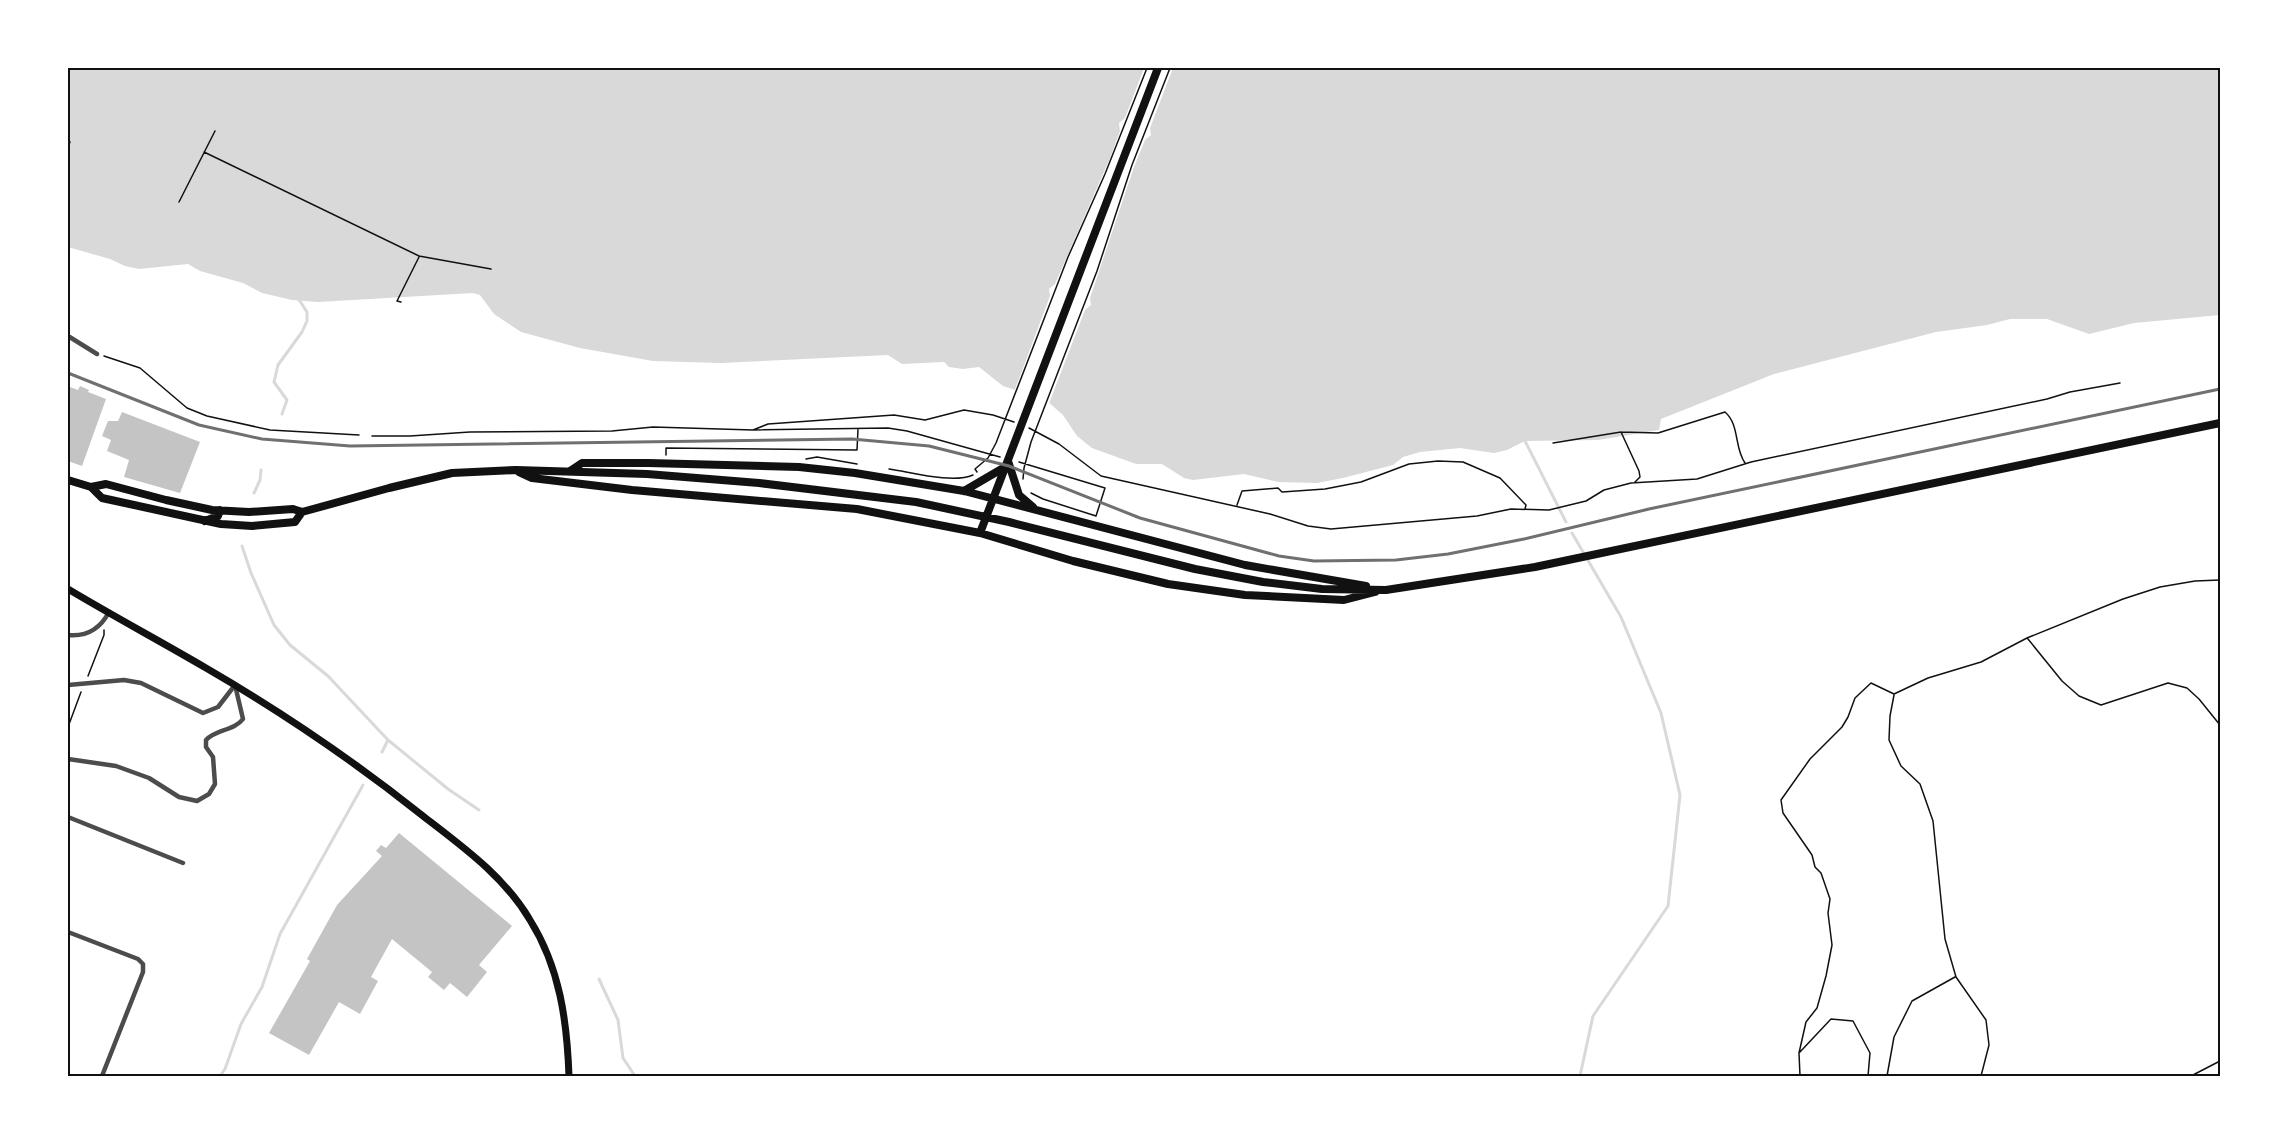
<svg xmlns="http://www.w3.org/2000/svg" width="2288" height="1144" font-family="Inter,sans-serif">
	<rect width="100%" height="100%" fill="#fff"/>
	<path fill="#d9d9d9" d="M68 68H2220V315L2134 323 2089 334 2047 319H2010L1987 325 1936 332 1774 374 1661 419 1659 430 1598 440 1525 441 1507 450 1494 453 1460 448 1420 452 1403 457 1393 465 1343 478 1317 483 1278 482 1244 474 1193 480 1184 478 1162 464H1136L1092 448 1077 436 1063 415 1047 401 1003 386 979 367 963 369 949 367 944 362 902 364 888 355 721 363 653 361 580 348 521 332 494 314 480 295 473 293 318 302 292 300 262 293 243 283 200 271 188 264 139 269 125 266 110 259 68 247Z"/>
	<path fill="#fff" d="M1144 68H1173L1150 128 1151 135 1145 140 1134 167 1090 298 1091 305 1085 310 1048 406 1014 392 1050 296 1049 289 1055 284 1110 158 1120 131 1119 123 1125 118Z"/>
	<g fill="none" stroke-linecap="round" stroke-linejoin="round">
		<path stroke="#d9d9d9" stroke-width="3" d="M282 414 287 400 274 382 278 365 302 332 307 321V312L298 298
			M1525 441 1566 522
			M254 493 260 480 261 470
			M1572 533 1621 617 1661 713 1680 795 1668 906 1593 1016 1580 1076
			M242 546 251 573 274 625 290 645 328 676 388 740 382 752
			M388 740 448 789 479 810
			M599 979 618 1020 623 1058 635 1076
			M220 1076 225 1069 241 1024 262 987 280 934 363 785"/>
	</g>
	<path fill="#c4c4c4" d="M80 386 89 390 88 392 106 399 82 466 68 461V393L70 387 78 390Z
		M122 412 200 442 180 493 124 477 129 460 107 451 111 440 102 436 108 421H118Z
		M399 833 512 926 479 965 487 972 467 997 450 983 444 990 428 977 432 972 392 939 371 977 378 981 360 1014 339 1002 309 1055 269 1033 310 961 307 959 337 905 382 856 376 851 381 845 386 848Z"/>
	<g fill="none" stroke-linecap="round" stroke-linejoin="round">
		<path stroke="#111" stroke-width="1.5" d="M68 147 70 142
			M204 152 419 256 491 269
			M179 202 215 131
			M401 302 397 301 419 257
			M104 356 140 368 187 408 207 416 270 430 359 435
			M1029 428 1059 444 1101 476 1270 514 1308 526 1331 529 1477 516 1511 509 1549 510 1586 501 1604 490 1631 483 1697 479 1751 462 2047 399 2070 392 2120 383
			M753 430 768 424 894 415 925 420 964 410 993 415 1014 422
			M1621 432 1658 433 1725 412C1740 425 1734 448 1745 463
			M372 436H410L470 432 612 431 653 427 753 430 888 428 907 431 1000 457
			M1553 443 1621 432 1639 471 1640 477 1635 482
			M666 455V448L857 450 858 429
			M806 459 817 457 857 464
			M1019 462 1105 488 1096 516 1043 499 1031 493
			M889 469C911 472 952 484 973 475
			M977 472 975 469 988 458 996 443 1068 257 1105 174 1147 68
			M1023 479 1024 468 1031 442 1097 271 1132 165 1170 68
			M1237 505 1242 491 1278 488 1282 492 1325 489 1361 482 1409 464 1438 461 1463 462 1500 478 1526 505 1525 509
			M2028 639 2062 681 2079 696 2101 705 2168 683 2187 688 2199 699 2220 725
			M88 676 104 635V630
			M1894 695 1890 716 1889 740 1901 766 1920 784 1933 821 1945 939 1956 977 1986 1020 1989 1045 1981 1076
			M68 727 81 692
			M1799 1053 1806 1022 1817 1008 1826 976 1832 945 1828 913 1830 899 1821 873 1815 867 1812 855 1783 813 1781 800 1810 759 1842 727 1848 717 1855 698 1871 683 1894 694 1928 678 1981 662 2027 638 2123 599 2160 587 2195 581 2220 580
			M1800 1076 1799 1053 1831 1019 1853 1021 1870 1053 1868 1076
			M1887 1076 1894 1037 1912 1001 1955 977
			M2191 1076 2220 1061"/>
		<path stroke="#4c4c4c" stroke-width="4.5" d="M68 336 97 354
			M68 635C87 637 100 629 109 612
			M68 685 124 680 141 683 203 713 218 707 235 685
			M68 759 116 766 149 778 179 797 197 801 209 794 215 784 213 757 206 747V740C216 729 234 731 243 719L235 685
			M68 817 183 863
			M68 932 138 959 143 964V972L102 1076"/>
		<path stroke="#111" stroke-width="7" d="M68 589C113 616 160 641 206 668 282 712 354 761 423 816 463 847 504 876 530 920 560 968 567 1021 569 1076"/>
		<path stroke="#111" stroke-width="8" d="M1008 461 1019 495 1033 507
			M570 471 582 463H648L799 467 855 473 964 491 1245 565 1366 586
			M519 472 532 478 632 490 857 509 980 533 1073 561 1168 584 1245 595 1344 600 1375 592
			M68 480 91 487 102 498 221 524 252 526 295 522 302 512
			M91 487 106 484 166 500 212 510 249 512 293 509 302 512 389 488 452 473 516 470 647 474 759 483 916 502 1009 522 1195 569 1263 582 1322 589 1386 590 1535 567 2220 423
			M964 491 1005 467
			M205 521 218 516 220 510
			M980 533 1158 68"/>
		<path stroke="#707070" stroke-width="3" d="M68 373 199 425 262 439 350 446 852 439 929 446 1009 466 1140 518 1279 556 1314 561 1396 560 1448 554 1524 539 1649 509 2220 389"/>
	</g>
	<rect width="2288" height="1144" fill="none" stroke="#ffffff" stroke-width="138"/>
	<rect x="69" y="69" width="2150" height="1006" fill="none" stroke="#111" stroke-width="2"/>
</svg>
